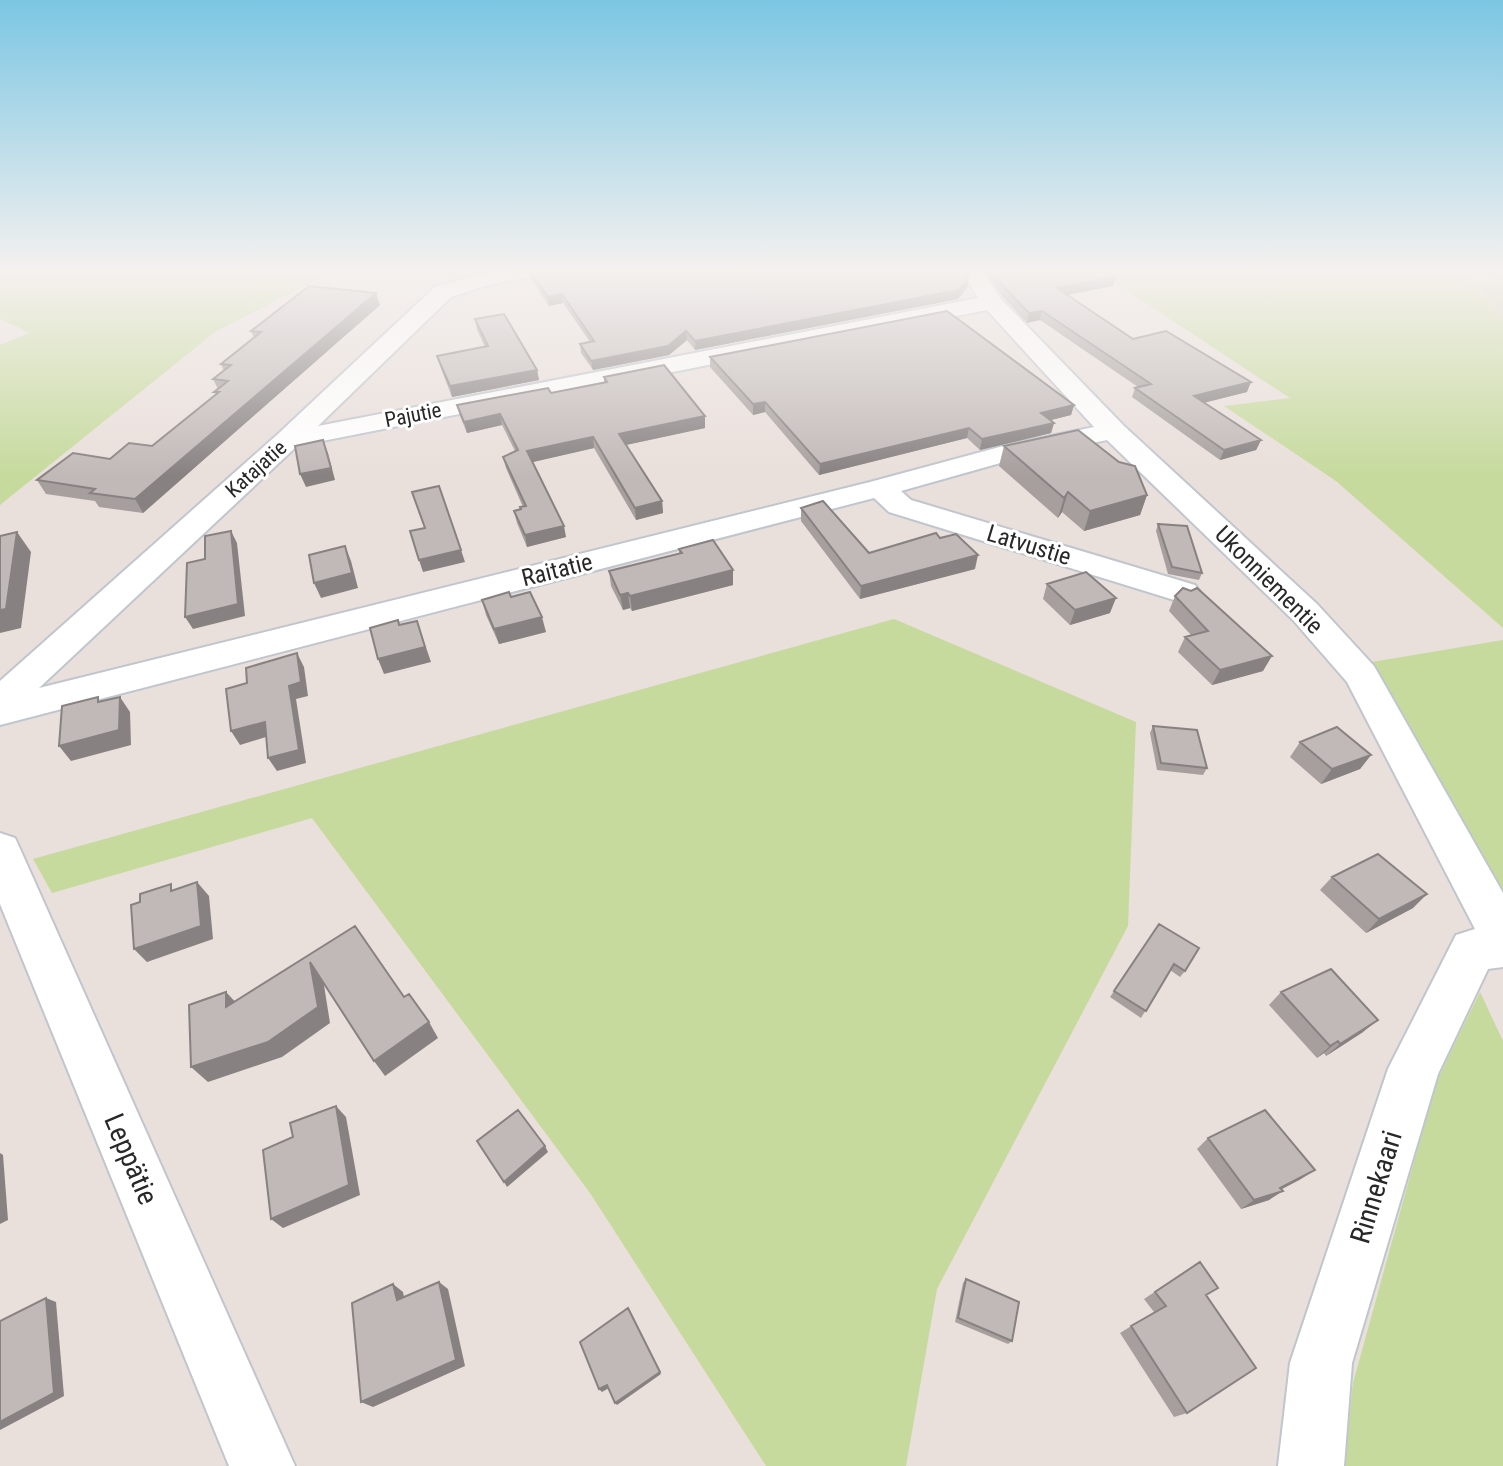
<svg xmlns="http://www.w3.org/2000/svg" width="1503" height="1466" font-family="'Roboto Condensed',sans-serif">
	<rect width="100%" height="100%" fill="#e9dfdb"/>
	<path fill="#c6da9d" d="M0 271H321L311 283 215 332 0 505V345L30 333 0 319Z
		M1097 271H1467L1465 274 1503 321V628L1336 481 1224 406 1290 398Z
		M894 619 1136 722 1128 926 937 1289 906 1466H766L590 1193 312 818 52 893 33 859Z
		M1503 640V896L1372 662Z
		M1480 992 1503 1041V1466H1344L1353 1383 1436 1082Z"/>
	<path fill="#ccd1b4" d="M1503 277V321L1473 282Z"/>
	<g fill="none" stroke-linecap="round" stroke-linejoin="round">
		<defs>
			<path id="street" d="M493 271H539L536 275 484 286 451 297 318 426 978 298 962 271H983L1000 298 1123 425 1317 604 1374 666 1503 893V967L1488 969 1438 1074 1352 1363 1344 1466H1278L1290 1363 1388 1069 1456 935 1475 929 1347 682 1293 620 1107 440 1011 460 901 491 911 500 1195 585 1200 592 1195 599 1183 603 1171 599 889 512 874 498 0 725V681L278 434 435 287ZM987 310 1094 427 1007 445 870 482 39 688 297 446Z
				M0 833 15 838 21 851 295 1466H229L0 904Z"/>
		</defs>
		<use href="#street" stroke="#c0c6ce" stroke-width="4"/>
		<use href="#street" fill="#fff" fill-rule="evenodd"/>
	</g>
	<path fill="#a69f9e" d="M530 271 968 286 958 299 695 350 687 340 669 355 593 370 581 353 580 344 590 342 563 303 549 306 531 279Z
		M985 271H1106L1113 286 1067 295 1133 339 1247 392 1204 403 1261 440 1256 450 1220 460 1132 397 1135 388 1138 387 1040 320 1027 323 1002 296Z
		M380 305 143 513 99 507 95 501 46 494 37 480 152 446 216 395 214 392 218 389 213 379 224 371 221 364 254 338 251 331Z
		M475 319 537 370 539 380 452 397 440 366 437 356 485 347 477 330Z
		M710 357 1074 405 1071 415 1051 420 1054 423 1051 433 980 450 967 438 819 475 765 412 753 415 710 367Z
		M604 377 705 428 626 445 662 501 663 513 636 520 594 448 532 462 566 537 527 547 517 523 514 511 521 510 523 507 506 468 503 457 515 451 502 425 467 433 460 416 457 405 551 393 604 382Z
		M1004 446 1147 495 1140 515 1084 531 1062 512 1058 518 999 466Z
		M801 508 869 553 975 569 860 599 801 521Z
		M1158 524 1202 573 1199 580 1168 574 1156 531Z
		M679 549 733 585 632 611 630 608 623 610 611 586 609 571 679 554Z
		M1047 584 1110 613 1070 625 1043 599Z
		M1175 596 1263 671 1212 685 1178 652 1185 637 1191 635 1169 611Z
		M511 597 546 632 499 644 486 615 482 600Z
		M1153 726 1207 768 1203 775 1157 770 1150 733Z
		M1300 742 1371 755 1360 769 1321 784 1290 757Z
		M1332 877 1413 908 1366 933 1320 890Z
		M1159 924 1185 971 1180 977 1170 970 1141 1018 1110 997Z
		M1281 992 1363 1032 1326 1056 1324 1053 1317 1058 1269 1005Z
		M1208 1138 1301 1179 1282 1189 1269 1200 1241 1209 1197 1149Z
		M1200 1262 1206 1295 1187 1413 1174 1417 1120 1333 1154 1312 1144 1299Z
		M966 1279 1012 1341 1008 1344 955 1322 963 1283Z"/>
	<path fill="#878281" d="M969 277 968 286 958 299 695 350V341Z
		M1116 277 1113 286 1055 297 1057 288Z
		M376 293 380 305 143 513 135 499Z
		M562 294 563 303 549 306 548 297Z
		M1042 311 1040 320 1027 323 1029 313Z
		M686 331 687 340 669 355 593 370 591 361Z
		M537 370 539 380 452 397 450 386Z
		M1251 382 1247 392 1190 406 1194 396Z
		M765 402V412L753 415V404Z
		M1074 405 1071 415 1039 423 1041 413Z
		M500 414 502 425 467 433 464 422Z
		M705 416V428L621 446 619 434Z
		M1054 423 1051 433 980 450 982 439Z
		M969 428 967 438 819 475 820 464Z
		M593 437 594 448 529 463 527 451Z
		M323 440 328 453 335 480 306 487 300 474Z
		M1261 440 1256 450 1220 460 1224 450Z
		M1068 492 1062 512 1058 518 1064 498Z
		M1147 495 1140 515 1084 531 1090 511Z
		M662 501 663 513 636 520 635 508Z
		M564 526 566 537 527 547 525 535Z
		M231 531 237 543 245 616 193 629 185 617Z
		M17 532 31 552 21 628 0 633V610Z
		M345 546 351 561 358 588 321 598 314 583Z
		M461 550 465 562 423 572 419 560Z
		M978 555 975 569 860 599 861 586Z
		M733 570V585L632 611 630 596Z
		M628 593 630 608 623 610 620 595Z
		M1116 598 1110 613 1070 625 1075 610Z
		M542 617 546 632 499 644 494 629Z
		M417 621 431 662 384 674 378 659Z
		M297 653 304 667 308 696 296 699 306 763 277 771 268 758Z
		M1272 656 1263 671 1212 685 1220 670Z
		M120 697 130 712 131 745 71 761 59 746Z
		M265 722 272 735 240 745 231 731Z
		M1371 755 1360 769 1321 784 1332 769Z
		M197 882 209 896 213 939 147 962 134 949Z
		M1427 894 1413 908 1366 933 1379 919Z
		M310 962 323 979 330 1023 282 1057 208 1082 191 1067Z
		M226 992 241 1008 226 1007Z
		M1378 1020 1363 1032 1326 1056 1340 1044Z
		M429 1022 438 1038 385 1076 374 1061Z
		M1338 1041 1324 1053 1317 1058 1330 1046Z
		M336 1106 346 1117 360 1195 283 1228 271 1219Z
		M545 1146 548 1152 507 1187 504 1182Z
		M0 1153 3 1155 8 1220 0 1224Z
		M1315 1170 1301 1179 1274 1193 1283 1191 1269 1200 1241 1209 1254 1200Z
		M439 1282 448 1289 465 1366 373 1407 361 1402Z
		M393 1284 403 1292 406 1307 397 1300Z
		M46 1298 56 1302 64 1396 0 1430V1422Z
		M660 1372 661 1374 617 1405 615 1403Z
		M607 1385 609 1388 602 1392 599 1389Z"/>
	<path fill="#c1b9b8" stroke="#878281" stroke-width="2" d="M530 271H967L969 277 959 290 695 341 686 331 668 346 591 361 580 344 594 341 562 294 548 297Z
		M993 271H1106L1116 277 1057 288 1133 339 1166 331 1251 382 1194 396 1261 440 1224 450 1135 388 1151 384 1042 311 1029 313 1004 287Z
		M309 286 376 293 135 499 90 493 95 489 37 480 73 453 110 459 129 443 152 446 219 392H214L228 381 213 379 231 365 221 364 261 332 251 331Z
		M947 311 1074 405 1041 413 1054 423 982 439 969 428 820 464 765 402 753 404 710 357Z
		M504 314 537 370 450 386 437 356 488 346 475 319Z
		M664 365 705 416 619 434 662 501 635 508 593 437 527 451 564 526 525 535 514 511 521 509 520 507 526 506 503 457 518 450 500 414 464 422 457 405 548 388 551 393 607 382 604 377Z
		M1078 430 1119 462 1135 466 1147 495 1090 511 1068 492 1064 498 1004 446Z
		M323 440 331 468 300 474 295 446Z
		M439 486 461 550 419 560 410 531 425 528 412 492Z
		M823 501 869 553 936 533 940 538 956 534 978 555 861 586 801 508Z
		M1158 524 1187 526 1202 573 1172 567Z
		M231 531 238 604 185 617 187 563 205 559V536Z
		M17 532 6 609 0 610V536Z
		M713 540 733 570 630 596 628 593 620 595 609 571 682 553 679 549Z
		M345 546 352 573 314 583 309 555Z
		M1086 572 1116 598 1075 610 1047 584Z
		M1183 588 1191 591 1197 588 1272 656 1220 670 1185 637 1208 631 1175 596Z
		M509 592 511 597 530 592 542 617 494 629 482 600Z
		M398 620 399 625 417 621 425 647 378 659 370 628Z
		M297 653 301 682 289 686 299 750 268 758 265 722 231 731 226 689 247 683 246 668Z
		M98 697V702L120 697 119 730 59 746 62 706Z
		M1153 726 1197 730 1207 768 1161 763Z
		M1337 727 1371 755 1332 769 1300 742Z
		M1378 854 1427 894 1379 919 1332 877Z
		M197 882 201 926 134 949 131 905 140 902V894L171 884V891Z
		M1159 924 1199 948 1185 971 1174 964 1146 1011 1114 991Z
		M355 926 404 997 409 994 429 1022 374 1061 310 962 318 1007 268 1042 191 1067 189 1005 226 992V1007Z
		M1331 969 1378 1020 1340 1044 1338 1041 1330 1046 1281 992Z
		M336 1106 349 1185 271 1219 263 1150 293 1137 290 1123Z
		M518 1110 545 1146 504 1182 477 1141Z
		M1265 1110 1315 1170 1280 1188 1283 1191 1254 1200 1208 1138Z
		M1200 1262 1218 1288 1206 1295 1256 1368 1187 1413 1131 1326 1166 1306 1155 1292Z
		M966 1279 1019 1302 1012 1341 958 1318Z
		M439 1282 456 1360 361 1402 352 1303 393 1284 397 1300Z
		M46 1298 54 1393 0 1422V1321Z
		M628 1308 660 1372 615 1403 607 1385 599 1389 580 1342Z"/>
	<linearGradient id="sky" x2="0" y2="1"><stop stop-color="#7bc6e3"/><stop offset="0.57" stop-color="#f5f1ef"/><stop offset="1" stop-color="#f5f1ef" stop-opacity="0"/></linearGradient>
	<rect width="1503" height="476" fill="url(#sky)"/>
	<g text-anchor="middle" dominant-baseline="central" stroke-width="6" stroke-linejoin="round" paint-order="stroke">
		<g font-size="21" fill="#282828" stroke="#fff">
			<text transform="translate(413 415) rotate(-11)">Pajutie</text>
			<text transform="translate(256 469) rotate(-42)">Katajatie</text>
		</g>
		<g font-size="24" fill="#282828" stroke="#fff">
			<text transform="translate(1029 545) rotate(17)">Latvustie</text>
			<text transform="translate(557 570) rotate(-14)">Raitatie</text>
			<text transform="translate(1269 580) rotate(45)">Ukonniementie</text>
		</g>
		<g font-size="28" fill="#282828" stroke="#fff">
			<text transform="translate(131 1159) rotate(67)">Leppätie</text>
			<text transform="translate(1376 1187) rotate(-73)">Rinnekaari</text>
		</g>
	</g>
</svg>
